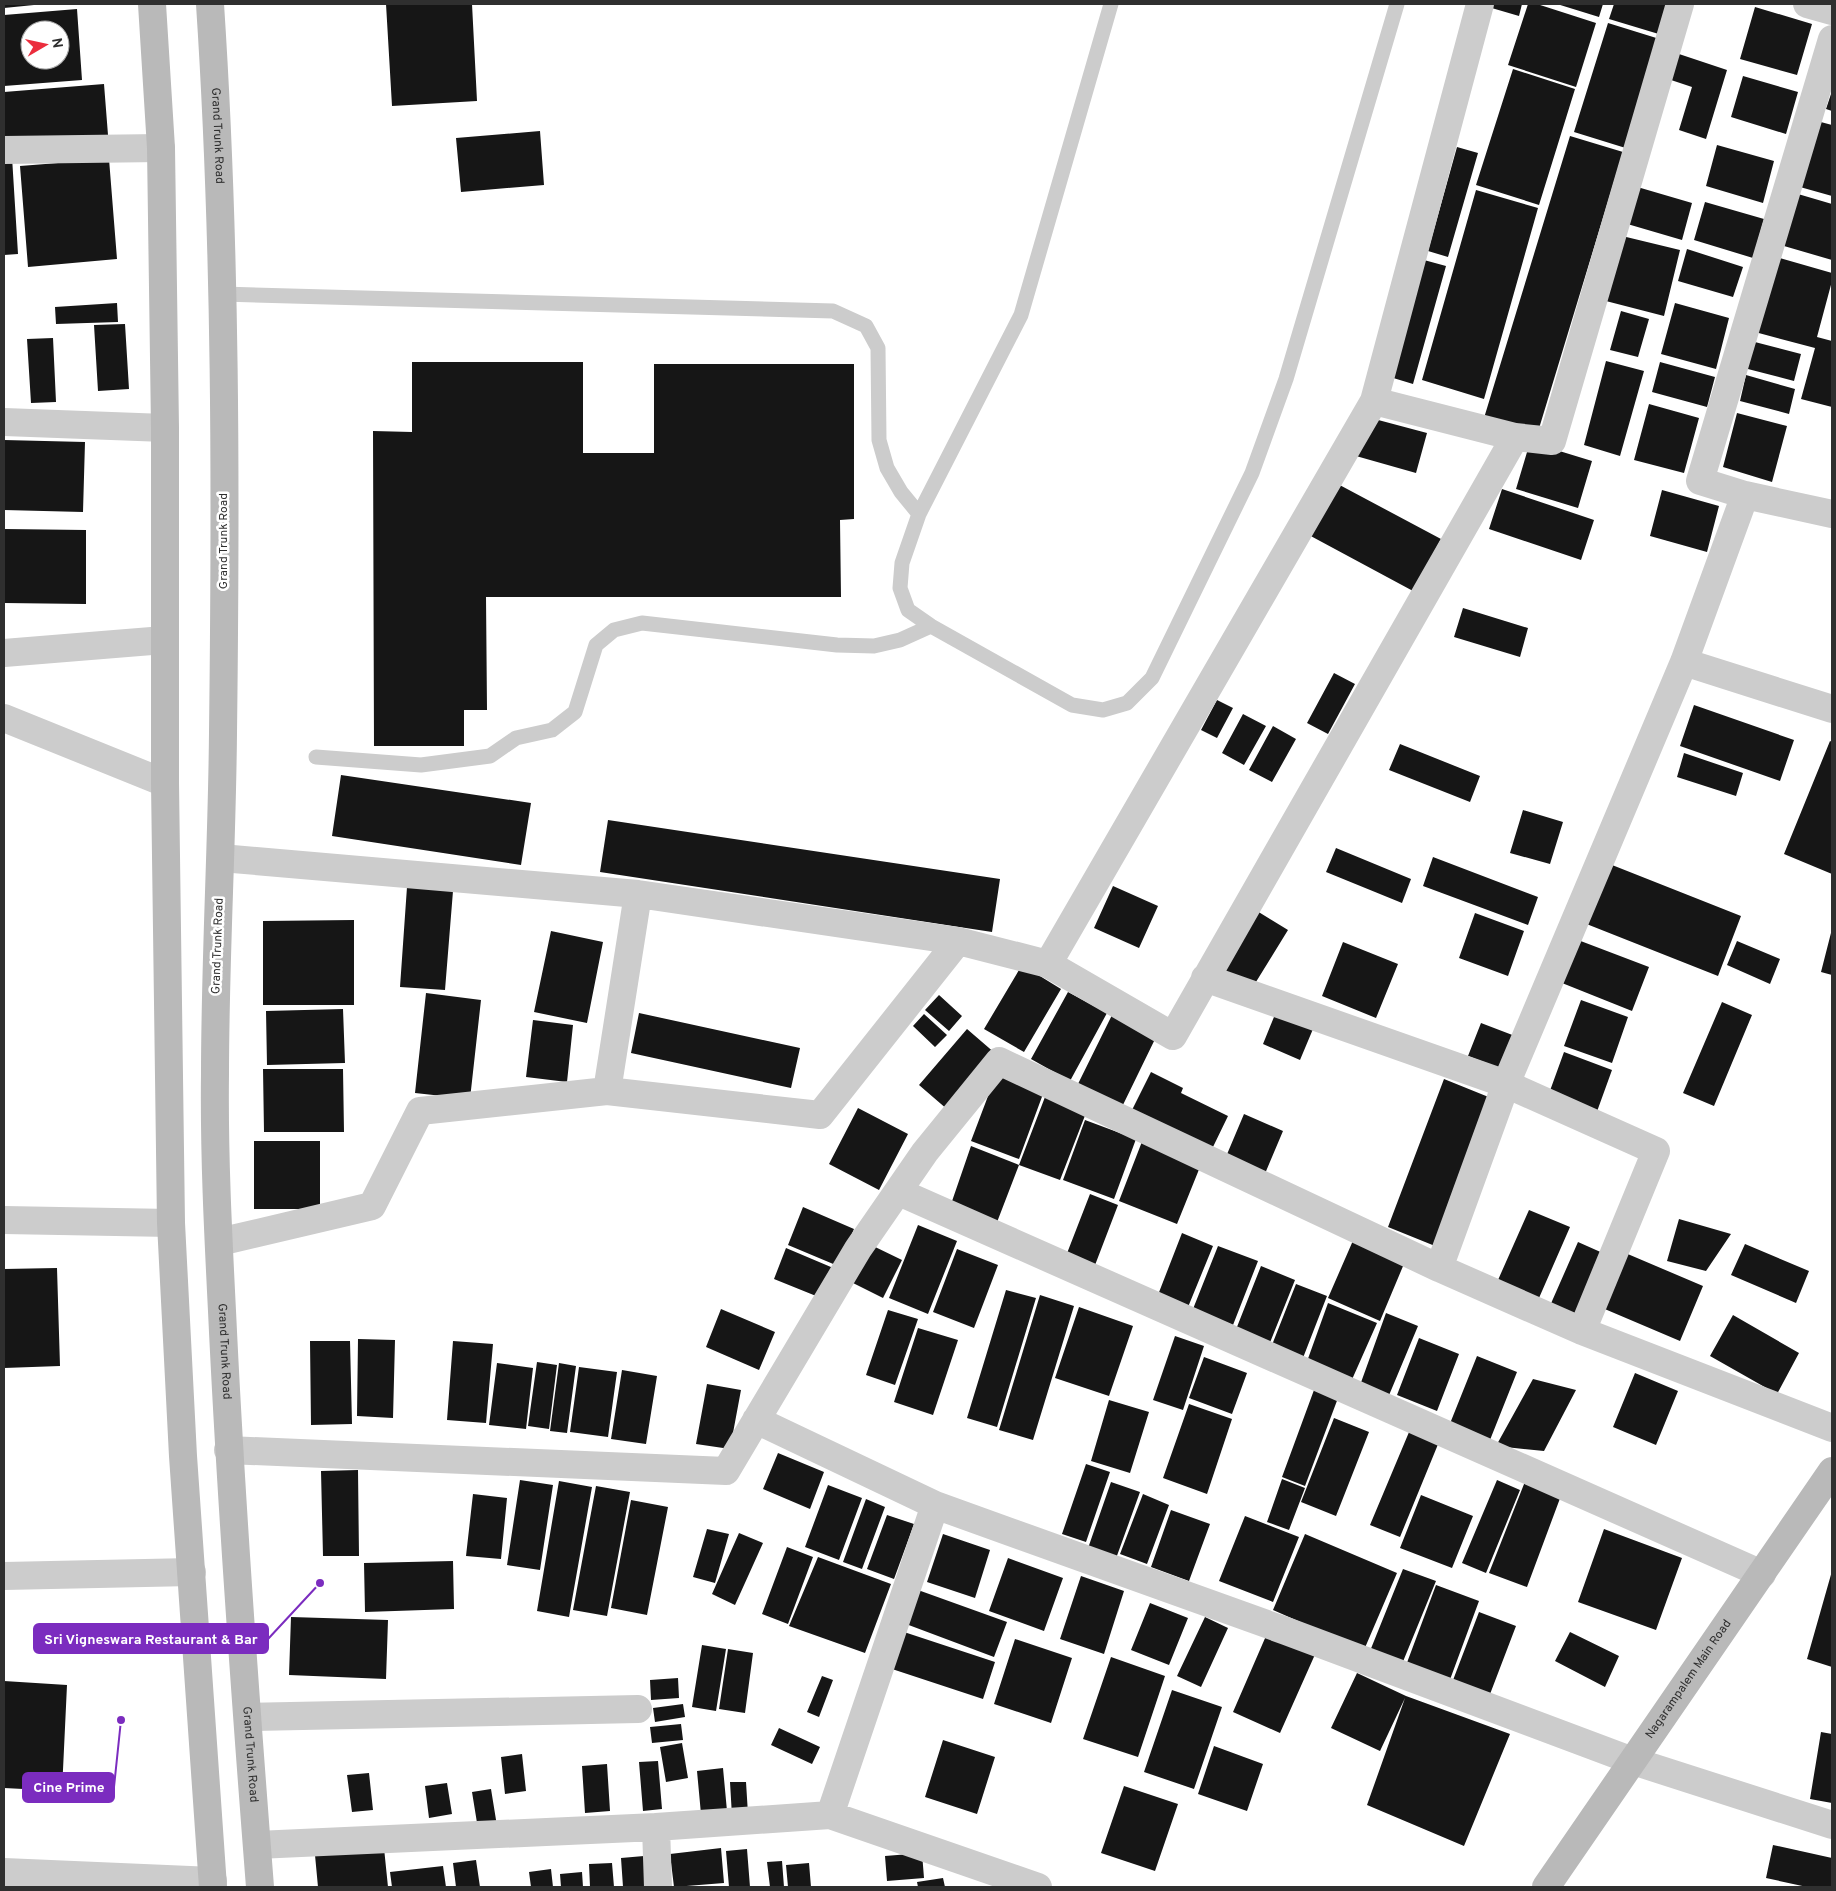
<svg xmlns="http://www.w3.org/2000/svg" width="1836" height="1891" font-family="Overpass,sans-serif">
	<rect width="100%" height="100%" fill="#fff"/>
	<path fill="#161616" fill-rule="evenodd" d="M4 4H34V5L4 8Z
		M386 4H472L477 101 392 106Z
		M1478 4H1522L1519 16Z
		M1528 4H1537L1596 23 1576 87 1508 65Z
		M1557 4H1603L1599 17Z
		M1614 4H1671L1662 35 1609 19Z
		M1755 7 1812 24 1797 75 1740 59Z
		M77 9 82 80 4 86V15ZM30 30H60V60H30Z
		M1608 23 1666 41 1632 150 1574 132Z
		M1670 51 1727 70 1706 139 1679 130 1692 87 1662 77Z
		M1513 69 1575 89 1539 205 1476 185Z
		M1743 76 1798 92 1786 134 1731 117Z
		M104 84 108 135 4 143V92Z
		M1832 91V111L1826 109Z
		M1817 121 1832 125V196L1800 187Z
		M540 131 544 185 461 192 456 138Z
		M1570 136 1623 152 1537 435 1484 418Z
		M1717 145 1774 161 1763 203 1706 186Z
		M1457 147 1478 153 1448 257 1428 251Z
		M12 157 18 254 4 255V158Z
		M109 159 117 259 28 267 20 166Z
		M1634 186 1692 203 1682 240 1624 223Z
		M1476 190 1538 208 1484 399 1422 380Z
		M1798 194 1832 204V260L1784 246Z
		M1705 202 1764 219 1753 258 1694 240Z
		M1618 235 1680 250 1664 316 1602 300Z
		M1687 249 1743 267 1733 297 1678 281Z
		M1776 257 1832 273V281L1817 337 1832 341V407L1801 399 1815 348 1755 332Z
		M1424 260 1446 266 1413 384 1390 377Z
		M117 303 118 322 56 324 55 307Z
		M1675 303 1729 318 1716 369 1661 354Z
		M1621 311 1649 319 1638 357 1610 350Z
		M125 324 129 389 98 391 94 325Z
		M53 338 56 402 31 403 27 339Z
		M1751 341 1801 354 1794 381 1744 368Z
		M1606 361 1644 371 1620 456 1584 445Z
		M412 362H583V453H654V364H854V519L840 520 841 597H486L487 710H464V746H374L373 431 412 432Z
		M1660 362 1715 377 1707 407 1652 392Z
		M1746 375 1795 389 1789 414 1740 401Z
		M1649 404 1699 418 1684 473 1634 460Z
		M1737 413 1787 426 1772 482 1723 467Z
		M1367 417 1427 433 1416 473 1356 456Z
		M4 440 85 442 83 512 4 510Z
		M1530 442 1592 461 1578 508 1516 489Z
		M1334 482 1441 539 1413 591 1307 534Z
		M1502 489 1594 520 1581 560 1489 529Z
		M1662 490 1719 506 1707 552 1650 536Z
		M4 529 86 530V604L4 603Z
		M1463 608 1528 628 1520 657 1454 637Z
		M1334 673 1355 684 1328 734 1307 723Z
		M1217 700 1233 708 1217 738 1201 730Z
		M1694 705 1794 740 1780 781 1680 746Z
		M1243 714 1266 726 1244 765 1222 753Z
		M1273 726 1296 739 1272 782 1249 770Z
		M1830 741 1832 742V874L1784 854Z
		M1400 744 1480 776 1470 802 1389 770Z
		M1684 753 1743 773 1736 796 1677 777Z
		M341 775 531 803 521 865 332 836Z
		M1523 810 1563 822 1550 864 1510 853Z
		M608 820 1000 879 992 932 600 872Z
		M1336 848 1411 879 1402 903 1326 872Z
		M1433 857 1538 897 1528 925 1423 886Z
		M1607 863 1741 916 1718 976 1584 923Z
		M1113 886 1158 906 1139 948 1094 928Z
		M407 887 453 891 445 990 400 987Z
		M1257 911 1288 930 1251 990 1220 970Z
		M1475 913 1524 931 1508 976 1459 958Z
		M354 920V1005H263V921Z
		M1832 929V975L1821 972Z
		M551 931 603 942 587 1023 534 1012Z
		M1578 940 1649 967 1632 1011 1562 983Z
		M1737 941 1780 959 1770 984 1727 965Z
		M1343 942 1398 964 1376 1018 1322 996Z
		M1022 965 1061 989 1024 1052 984 1029Z
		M1068 992 1107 1013 1070 1081 1031 1059Z
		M426 993 481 1000 470 1099 415 1093Z
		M939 995 962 1016 949 1031 925 1010Z
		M1581 1000 1628 1017 1612 1063 1564 1046Z
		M1722 1002 1752 1015 1714 1106 1683 1093Z
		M343 1009 345 1063 267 1065 266 1011Z
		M1276 1012 1313 1029 1300 1060 1263 1044Z
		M639 1013 800 1048 791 1088 631 1053Z
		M1113 1013 1157 1035 1120 1111 1076 1088Z
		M924 1014 947 1035 935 1047 913 1026Z
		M533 1020 573 1025 567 1082 526 1077Z
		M1481 1023 1515 1036 1502 1069 1468 1056Z
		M967 1029 996 1054 948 1110 919 1085Z
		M1564 1052 1612 1070 1595 1117 1547 1099Z
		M263 1069H343L344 1132H264Z
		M1151 1072 1183 1088 1181 1093 1228 1116 1212 1149 1132 1110Z
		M996 1075 1043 1094 1019 1159 971 1141Z
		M1444 1079 1491 1098 1435 1246 1388 1227Z
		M1045 1097 1086 1113 1060 1180 1019 1165Z
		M858 1108 908 1134 879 1190 829 1164Z
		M1244 1114 1283 1131 1264 1176 1225 1159Z
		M1085 1120 1136 1139 1114 1199 1063 1180Z
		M1143 1139 1202 1162 1177 1224 1119 1201Z
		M254 1141H320V1209H254Z
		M971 1146 1019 1165 994 1230 950 1207Z
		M1090 1194 1118 1205 1092 1273 1064 1261Z
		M803 1207 854 1229 838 1266 788 1245Z
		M1529 1210 1570 1227 1539 1298 1498 1280Z
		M1679 1219 1731 1234 1706 1271 1667 1261Z
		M918 1225 957 1241 928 1314 889 1298Z
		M1182 1233 1213 1246 1186 1312 1156 1300Z
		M1355 1236 1406 1259 1380 1321 1328 1298Z
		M1578 1242 1605 1254 1576 1321 1549 1308Z
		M869 1244 902 1260 883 1298 851 1282Z
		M1745 1244 1809 1271 1796 1303 1731 1275Z
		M1218 1246 1258 1261 1233 1325 1193 1309Z
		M786 1248 838 1270 826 1300 774 1279Z
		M957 1249 998 1265 974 1328 933 1312Z
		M1623 1252 1703 1286 1680 1341 1600 1307Z
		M1261 1266 1295 1280 1269 1345 1235 1332Z
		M57 1268 60 1366 4 1368V1269Z
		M1296 1284 1327 1296 1301 1363 1270 1350Z
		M1006 1290 1036 1298 997 1427 967 1418Z
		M1040 1295 1074 1306 1033 1440 999 1430Z
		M1328 1303 1377 1323 1350 1384 1305 1367Z
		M1079 1307 1133 1326 1109 1396 1055 1378Z
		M721 1309 775 1332 759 1370 706 1347Z
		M888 1310 918 1319 895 1385 866 1375Z
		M1386 1313 1418 1326 1387 1400 1359 1388Z
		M1733 1315 1799 1353 1777 1394 1710 1356Z
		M918 1328 958 1340 933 1415 894 1402Z
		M1175 1336 1204 1346 1183 1410 1153 1400Z
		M1419 1338 1459 1354 1437 1411 1397 1395Z
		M358 1339 395 1340 393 1418 357 1416Z
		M310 1341H350L352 1424 311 1425Z
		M453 1341 493 1344 486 1423 447 1420Z
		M1477 1356 1517 1372 1488 1445 1447 1431Z
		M1204 1357 1247 1373 1232 1414 1189 1398Z
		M537 1362 557 1365 549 1429 528 1426Z
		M497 1363 533 1368 526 1429 489 1425Z
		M559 1363 576 1366 567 1433 550 1431Z
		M579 1367 617 1372 608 1437 570 1432Z
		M622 1370 657 1376 646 1444 611 1439Z
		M1635 1373 1678 1391 1656 1445 1613 1427Z
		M1533 1379 1576 1390 1544 1451 1496 1446Z
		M707 1384 741 1390 730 1449 696 1444Z
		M1314 1390 1338 1398 1305 1486 1282 1477Z
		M1109 1400 1149 1412 1130 1473 1091 1461Z
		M1189 1404 1232 1419 1207 1494 1163 1478Z
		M1334 1418 1369 1432 1336 1516 1301 1502Z
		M1412 1425 1441 1437 1400 1537 1370 1525Z
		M778 1453 824 1472 810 1509 763 1489Z
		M1086 1464 1110 1472 1086 1542 1062 1534Z
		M358 1470 359 1556H323L321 1471Z
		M1282 1479 1305 1488 1289 1530 1267 1522Z
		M1526 1479 1562 1493 1527 1587 1489 1573Z
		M520 1480 553 1485 540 1570 507 1565Z
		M1497 1480 1520 1490 1486 1573 1462 1563Z
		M559 1481 592 1487 569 1617 537 1611Z
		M1111 1482 1140 1492 1114 1564 1086 1554Z
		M828 1485 862 1498 839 1560 805 1547Z
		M596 1486 630 1492 607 1616 573 1610Z
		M473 1494 507 1498 501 1559 466 1556Z
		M1143 1494 1169 1505 1147 1564 1120 1554Z
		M1421 1495 1473 1516 1452 1568 1400 1548Z
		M866 1499 885 1507 862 1569 843 1562Z
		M631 1500 668 1507 647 1615 611 1608Z
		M1171 1510 1210 1524 1189 1581 1151 1567Z
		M887 1515 914 1524 894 1579 867 1569Z
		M1245 1516 1299 1537 1273 1602 1219 1581Z
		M707 1529 729 1534 715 1583 693 1577Z
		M1604 1529 1682 1558 1656 1630 1578 1602Z
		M739 1533 763 1543 735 1605 712 1594Z
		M943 1534 990 1550 975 1598 927 1582Z
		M1305 1534 1397 1573 1364 1650 1273 1610Z
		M787 1547 813 1557 788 1624 762 1614Z
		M818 1557 891 1584 865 1653 789 1626Z
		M1008 1558 1063 1578 1044 1631 989 1611Z
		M453 1561 454 1609 365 1612 364 1563Z
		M1403 1569 1436 1581 1402 1664 1370 1651Z
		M1832 1571V1667L1807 1659Z
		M1081 1576 1124 1591 1104 1654 1060 1639Z
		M1436 1585 1479 1601 1448 1685 1405 1668Z
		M918 1590 1007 1622 994 1657 906 1624Z
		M1150 1603 1188 1618 1169 1665 1131 1650Z
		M1479 1612 1516 1626 1487 1702 1450 1688Z
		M291 1617 388 1620 386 1679 289 1675Z
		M1205 1617 1228 1628 1201 1687 1177 1676Z
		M1269 1629 1317 1650 1280 1733 1233 1712Z
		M904 1632 995 1662 983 1699 892 1669Z
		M1570 1632 1619 1656 1605 1687 1555 1661Z
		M1015 1639 1072 1658 1051 1723 994 1704Z
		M702 1645 726 1649 716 1711 692 1707Z
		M728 1649 753 1653 745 1713 719 1709Z
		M1111 1657 1165 1676 1138 1757 1083 1739Z
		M1357 1673 1406 1696 1510 1734 1464 1846 1367 1805 1405 1698 1380 1751 1331 1728Z
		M822 1676 833 1680 819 1717 807 1712Z
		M678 1678 679 1698 651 1700 650 1680Z
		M4 1681 67 1685 62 1791 4 1788Z
		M1172 1690 1222 1707 1194 1789 1144 1772Z
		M683 1704 685 1717 655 1722 653 1708Z
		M681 1724 683 1740 652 1743 650 1727Z
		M779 1728 820 1747 812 1764 771 1745Z
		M1821 1732 1832 1734V1803L1810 1799Z
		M943 1740 995 1757 977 1814 925 1797Z
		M682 1743 688 1778 666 1782 660 1747Z
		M1214 1746 1263 1764 1247 1811 1198 1794Z
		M522 1754 526 1791 505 1794 501 1757Z
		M658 1761 662 1809 643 1811 639 1762Z
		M607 1764 610 1811 585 1813 582 1766Z
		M723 1768 727 1811 701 1814 697 1771Z
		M369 1773 373 1810 352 1812 347 1775Z
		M730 1782H746L748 1814 732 1816Z
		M447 1783 452 1814 429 1818 425 1786Z
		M1124 1786 1178 1804 1155 1871 1101 1853Z
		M491 1789 497 1826 478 1829 472 1792Z
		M1773 1845 1832 1858V1887H1807L1766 1878Z
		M384 1848 388 1887H318L315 1855Z
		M721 1848 724 1883 674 1887 670 1854Z
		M747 1849 750 1887H729L726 1851Z
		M922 1853 924 1878 887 1881 885 1856Z
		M644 1856 646 1887H623L621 1858Z
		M476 1860 480 1887H456L453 1863Z
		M782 1861 784 1887H770L767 1862Z
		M612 1863 614 1887H590L589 1864Z
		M809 1863 811 1887H788L786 1865Z
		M443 1866 446 1887H392L390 1872Z
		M551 1869 553 1887H531L529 1872Z
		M582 1872 583 1887H561L560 1874Z
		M943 1878 945 1887H918L917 1882Z"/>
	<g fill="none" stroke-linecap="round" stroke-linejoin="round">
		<path stroke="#ccc" stroke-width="15" d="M1111 4 1021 315 919 514 902 563 900 588 908 610 931 626 1072 705 1103 710 1127 703 1152 678 1252 473 1286 379 1397 4
			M222 294 833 311 866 326 878 348 879 440 887 468 901 492 919 514
			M316 757 421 765 490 756 516 738 552 730 575 712 596 645 614 630 642 623 837 645 874 646 900 640 931 626"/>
		<path stroke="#ccc" stroke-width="28" d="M1807 4 1832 11
			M4 150 161 148
			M4 422 165 428
			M1515 437 1552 441 1680 4
			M1745 495 1700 481 1832 39
			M4 653 164 640
			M1684 662 1832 709
			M4 718 165 783
			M221 858 638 894 958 941 1048 964 1173 1036 1515 437 1374 401 1480 4
			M638 894 607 1091 820 1115 958 941
			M1048 964 1374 401
			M1205 978 1506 1084 1656 1151 1582 1331
			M899 1192 1762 1574
			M4 1220 171 1223
			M219 1242 372 1206 420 1111 607 1091
			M1439 1268 1506 1084 1684 662 1745 495 1832 514
			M756 1420 935 1505
			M228 1450 726 1471 858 1249 925 1152 999 1061 1439 1268 1582 1331 1832 1428
			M4 1576 192 1572
			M248 1717 638 1709
			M830 1815 935 1505 1286 1631 1633 1761 1832 1825
			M656 1827 830 1815 1038 1887
			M257 1845 656 1827 658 1887
			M4 1872 213 1881"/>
		<g stroke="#b9b9b9" stroke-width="28">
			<path d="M152 4 161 148 165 428V783L171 1223 183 1456 213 1887"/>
			<path id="s1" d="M210 4C226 246 226 490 223 733 222 847 215 960 215 1074 214 1153 218 1232 222 1311 231 1503 245 1695 260 1887"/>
			<path id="s2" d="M1546 1887 1832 1471"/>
		</g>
	</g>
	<g text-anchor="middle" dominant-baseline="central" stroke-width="5" stroke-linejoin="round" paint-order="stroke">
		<g font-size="12" fill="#2f2f2f" stroke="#fff">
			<text stroke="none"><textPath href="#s1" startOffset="132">Grand Trunk Road</textPath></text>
			<text transform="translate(224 541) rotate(-90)">Grand Trunk Road</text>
			<text transform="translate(218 946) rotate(-88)">Grand Trunk Road</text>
			<text stroke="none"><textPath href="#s1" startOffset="1348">Grand Trunk Road</textPath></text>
			<text stroke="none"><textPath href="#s2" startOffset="252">Nagarampalem Main Road</textPath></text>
			<text stroke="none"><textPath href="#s1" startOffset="1752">Grand Trunk Road</textPath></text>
		</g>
	</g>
	<path fill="none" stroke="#7b2cbf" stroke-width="2" d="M320 1583L268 1639M121 1720L114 1787"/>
	<g fill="#7b2cbf" stroke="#fff" stroke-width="2">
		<circle cx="320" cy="1583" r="5"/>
		<circle cx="121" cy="1720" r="5"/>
	</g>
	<g fill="#7b2cbf" stroke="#7b2cbf" stroke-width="2">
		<rect x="34" y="1624" width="234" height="29" rx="5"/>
		<rect x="23" y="1773" width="91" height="29" rx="5"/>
	</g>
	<g font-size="14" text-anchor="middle" font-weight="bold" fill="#fff">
		<text x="151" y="1644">Sri Vigneswara Restaurant &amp; Bar</text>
		<text x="69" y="1792">Cine Prime</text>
	</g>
	<rect width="1836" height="1891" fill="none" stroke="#2f2f2f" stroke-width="10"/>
	<g transform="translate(45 45) rotate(81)"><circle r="24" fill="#ffffff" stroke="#acacac"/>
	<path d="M0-4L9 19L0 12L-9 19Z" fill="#eb2d3d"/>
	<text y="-8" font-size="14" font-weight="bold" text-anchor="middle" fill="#2f2f2f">N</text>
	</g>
</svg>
